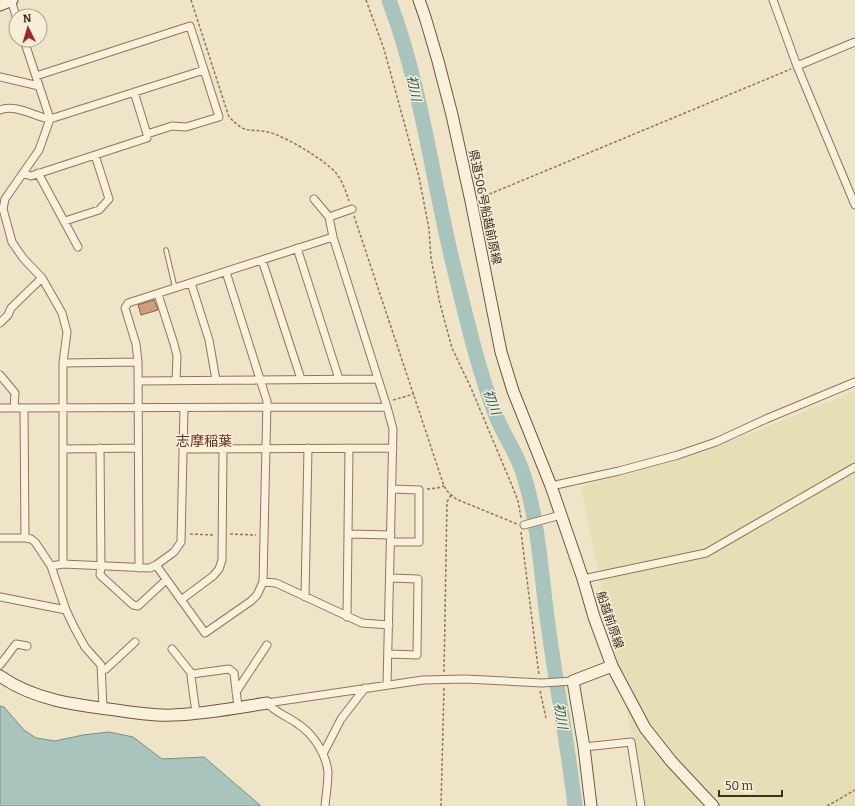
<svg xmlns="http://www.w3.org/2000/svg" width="855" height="806" font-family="Bitter,'Noto Sans JP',serif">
	<rect width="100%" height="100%" fill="#f0e4c8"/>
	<path fill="#e6deb5" d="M855 391V806H646L581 487 702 453Z"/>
	<path fill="#a9c4bc" stroke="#6f938a" d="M0 706 4 707 24 730 36 738 55 741 83 735 109 732 133 737 162 759 204 757 261 806H0Z"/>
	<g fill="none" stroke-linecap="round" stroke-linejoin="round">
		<path stroke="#a9c4bc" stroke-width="15" d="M389 0C423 90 433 187 457 280 468 325 479 372 496 416 504 436 518 455 524 476 539 524 541 575 548 624 556 685 568 745 575 806"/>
	</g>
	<path fill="#cf9f7d" stroke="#8d5f41" d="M154 300 158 310 141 315 138 305Z"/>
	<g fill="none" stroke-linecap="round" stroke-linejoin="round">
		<defs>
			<path id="lane" d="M166 250 175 288"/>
			<path id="street" d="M11 0 16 16
				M773 0 797 66 855 205
				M24 40 50 119 39 150 5 199 3 209 12 242 23 258 42 278 62 313 67 332 63 363V564
				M797 66 855 42
				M36 76 190 26 219 117 186 127 172 126 147 134
				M0 77 39 86
				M0 110C17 104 33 116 50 119L204 70
				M23 173 31 176 147 138V134L134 92
				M38 173 78 247
				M314 199 329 217
				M65 221 99 210 109 199 95 155
				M333 237 329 217 352 209
				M297 248 339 379
				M262 260 301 379
				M191 283 209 340 216 380
				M158 294 174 344 177 356 176 380
				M0 323 8 315 11 308 42 278
				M63 363 138 362
				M0 375 15 393 14 408
				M138 381 378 379
				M0 408 387 407
				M24 408 25 538
				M100 448 101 566 100 575 133 605 138 606 166 580
				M63 449 138 448
				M184 449 393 448
				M551 486 619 471 678 455 716 442 766 419 855 382
				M524 525 561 515
				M349 534 391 535
				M0 538H25L31 539 35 542 51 566 66 610 74 627 85 647 101 665 103 708
				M391 542H419V490L392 489
				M156 565 174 552 181 542 184 408
				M51 566 63 564 150 568 156 565 205 633 251 601 257 595 263 582 267 401 226 272
				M139 568 138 362 136 344 125 308 128 303 333 237 387 407 393 429 387 685
				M583 579 706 553 855 467
				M263 582 276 583 362 623 389 625
				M0 597 66 610
				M305 597 308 448
				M181 600 213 576 219 569 222 560 223 448
				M347 617 349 448
				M172 649 192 674
				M389 654 417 655 418 579 390 578
				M0 665 16 644 27 646
				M102 670 106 669 135 642
				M236 692 267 645
				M267 703 423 680 465 679 542 683 573 681
				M267 703C276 713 287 716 298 724 313 734 326 753 328 772 328 783 326 795 325 806
				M196 713 191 676 192 674 229 669 234 673 238 707
				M584 747 631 742 641 806
				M323 754 341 719 365 688"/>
			<path id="secondary" d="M419 0 425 17 438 61 452 115 471 201 501 352 513 391 551 486 583 579 594 617 612 666 645 728 671 761 713 806
				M0 5 12 0
				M0 676C34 700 75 705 116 710 135 713 154 716 173 715 205 714 236 708 267 703
				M591 806 584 747 573 681 612 666"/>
		</defs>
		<use href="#lane" stroke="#8d765c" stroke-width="5.5"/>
		<use href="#street" stroke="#8d765c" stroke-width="9"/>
		<use href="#secondary" stroke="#6f573f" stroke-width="13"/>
		<path stroke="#8d765c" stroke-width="1.5" stroke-dasharray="3 2" stroke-linecap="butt" d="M191 0 229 117C247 135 247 128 268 132 285 136 325 160 336 173 343 182 346 192 349 201
			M366 0 384 49 419 177 429 229 431 258 440 304 452 348 471 388 513 488 518 501 521 518
			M480 198 791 69
			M354 216 444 486 448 492 456 499 517 524
			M393 400 414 394
			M427 489 437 488 444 486
			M521 532 539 675
			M190 534 214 535
			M230 534 256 535
			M444 672 447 502 451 495
			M540 691 546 718
			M441 806 444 688
			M827 806 855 790"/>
		<use href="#lane" stroke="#faf1dc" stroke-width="3.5"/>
		<use href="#street" stroke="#faf1dc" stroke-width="7"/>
		<use href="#secondary" stroke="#faf1dc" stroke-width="11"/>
	</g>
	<g text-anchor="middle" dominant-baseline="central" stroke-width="3" stroke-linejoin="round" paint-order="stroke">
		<g font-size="12" fill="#3d2e20" stroke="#f7eed8">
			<text transform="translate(485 207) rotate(78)">県道506号船越前原線</text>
			<text transform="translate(610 620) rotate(71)">船越前原線</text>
		</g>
		<g font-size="13" font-style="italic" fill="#2f5d5a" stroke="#f7eed8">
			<text transform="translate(414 88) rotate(78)">初川</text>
			<text transform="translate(492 402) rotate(70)">初川</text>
			<text transform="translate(561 716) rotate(81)">初川</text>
		</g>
		<g font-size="14" fill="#6b2e1e" stroke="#f7eed8">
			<text x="204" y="441">志摩稲葉</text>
		</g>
	</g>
	<g transform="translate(28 28) rotate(355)"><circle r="19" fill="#f7eed8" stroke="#ada18e"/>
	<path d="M0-3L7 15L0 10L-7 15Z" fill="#9e2a2b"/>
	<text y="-6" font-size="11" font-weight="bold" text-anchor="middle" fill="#3d2e20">N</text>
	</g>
	<path d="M719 790v6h63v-6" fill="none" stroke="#3d2e20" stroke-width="2"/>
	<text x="725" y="790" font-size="12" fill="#3d2e20" stroke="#f7eed8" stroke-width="3" paint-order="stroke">50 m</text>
</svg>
